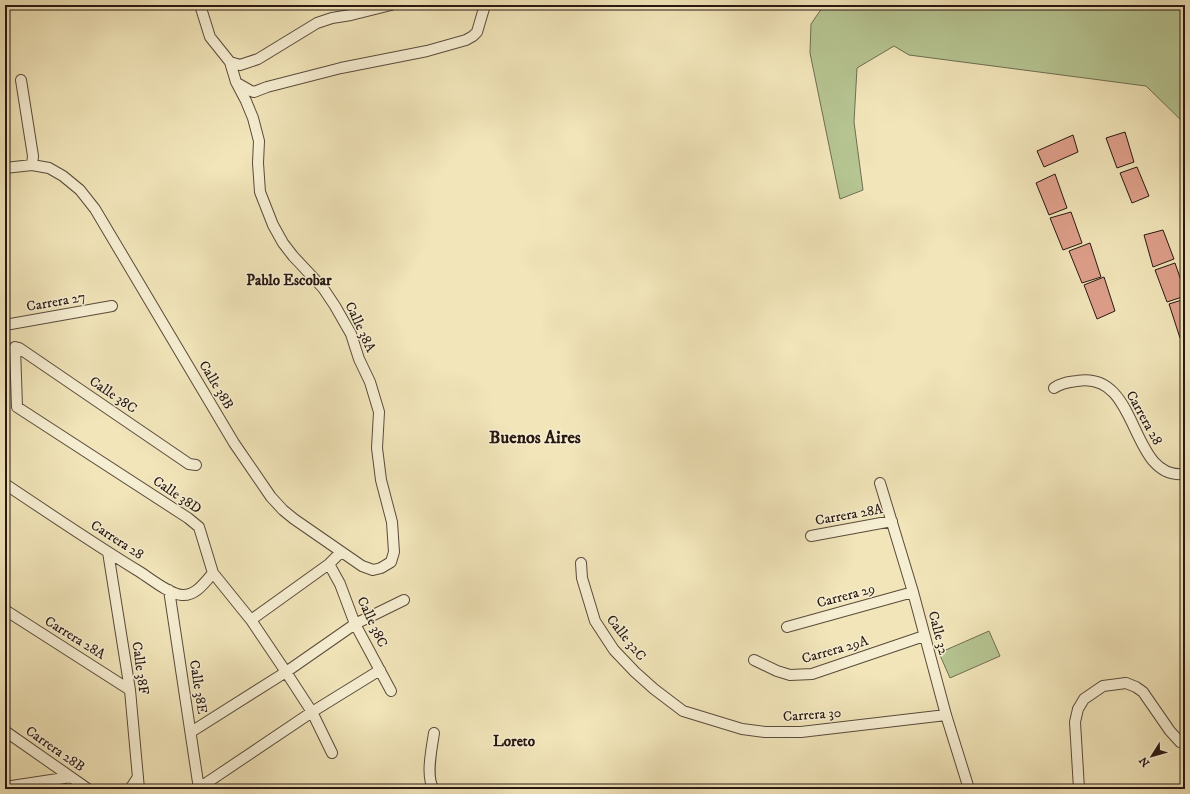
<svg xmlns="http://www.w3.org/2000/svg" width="1190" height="794" font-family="'IM FELL DW Pica',serif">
	<rect width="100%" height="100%" fill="#f1e5b9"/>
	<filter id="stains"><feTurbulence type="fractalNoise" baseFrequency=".005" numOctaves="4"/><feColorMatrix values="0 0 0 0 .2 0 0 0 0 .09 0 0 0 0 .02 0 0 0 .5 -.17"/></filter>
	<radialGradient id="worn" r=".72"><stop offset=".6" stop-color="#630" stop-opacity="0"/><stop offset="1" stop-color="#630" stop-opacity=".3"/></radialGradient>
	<path fill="#b6c592" stroke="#6f6e52" d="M824 5H1185V127V124L1146 86 909 55 894 46 857 68 854 122 863 190 840 199 810 53 811 24Z
		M989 631 1000 656 950 678 939 653Z"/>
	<path fill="#de9f8a" stroke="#281811" d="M1125 132 1134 162 1117 168 1106 138Z
		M1073 135 1078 152 1044 167 1037 151Z
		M1137 167 1149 196 1132 203 1120 173Z
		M1055 174 1067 208 1049 215 1036 183Z
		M1071 212 1082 243 1063 250 1050 218Z
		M1163 230 1174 259 1153 267 1144 235Z
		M1090 243 1101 277 1082 283 1069 251Z
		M1175 263 1185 292V296L1167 302 1155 270Z
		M1104 277 1115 311 1097 319 1084 285Z
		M1185 299V336L1180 338 1169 304Z"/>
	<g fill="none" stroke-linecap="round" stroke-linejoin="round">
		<defs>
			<path id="minor" d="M230 62 240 65 258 59 317 23 332 18 351 15 391 5
				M21 80 33 156 32 165
				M237 83 251 91 254 92 267 87 341 68 427 51 466 40 473 36 477 32 485 5
				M5 168 32 165 49 168 63 176 80 190 95 209 234 443 271 497 283 510 294 519 362 566 373 570 381 568 391 562 394 552 392 522 381 480 377 448 379 412 370 382 359 359 351 334 335 306 323 288 293 256 283 243 273 225 260 192 258 163 259 141 253 118 246 101 236 82 230 62 210 37 200 5
				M5 325 112 306
				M1054 388C1061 383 1068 382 1077 381 1141 370 1128 481 1185 474
				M196 465 189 464 19 348 15 347 17 407 188 518 199 527 213 573 251 620 286 672 312 712 332 753
				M880 483 913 592 946 715 969 789
				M5 484C50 514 94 544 140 572 151 579 169 594 182 595 196 596 205 582 213 573
				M811 536 892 521
				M108 552 130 690 139 789
				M581 563 582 578 595 621 614 650 635 672 654 689 683 711 742 729 765 732H801L946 715
				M329 564 340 584 355 624 391 691
				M169 590 199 789
				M5 610 130 690
				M251 620 329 564 341 552
				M787 627 913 592
				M754 660 777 671 790 675 812 674 924 636
				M5 731 88 789
				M191 732 286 672 355 624 404 600
				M434 733C432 747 425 778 434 789
				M5 787 71 777
				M199 788 312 712 380 670
				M130 789 138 777
				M1079 789 1075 722 1078 709 1084 699 1103 686 1126 683 1136 687 1143 692 1170 731 1180 742 1185 744"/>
		</defs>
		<use href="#minor" stroke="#5a4b3b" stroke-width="12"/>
		<use href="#minor" stroke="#f6eed2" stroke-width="10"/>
	</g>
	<g text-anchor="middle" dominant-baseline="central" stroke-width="3" stroke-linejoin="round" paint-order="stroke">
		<g font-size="14" fill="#281811" stroke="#f6eed2">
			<text transform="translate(56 302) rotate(-10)">Carrera 27</text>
			<text transform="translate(360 327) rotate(65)">Calle 38A</text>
			<text transform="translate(216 385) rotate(59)">Calle 38B</text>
			<text transform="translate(113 395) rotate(34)">Calle 38C</text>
			<text transform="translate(1144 418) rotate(61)">Carrera 28</text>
			<text transform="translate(177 495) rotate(34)">Calle 38D</text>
			<text transform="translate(849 515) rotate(-10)">Carrera 28A</text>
			<text transform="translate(117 540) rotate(33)">Carrera 28</text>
			<text transform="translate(846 596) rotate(-15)">Carrera 29</text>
			<text transform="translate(372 622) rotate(65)">Calle 38C</text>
			<text transform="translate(938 633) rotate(75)">Calle 32</text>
			<text transform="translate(75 638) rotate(32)">Carrera 28A</text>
			<text transform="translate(626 638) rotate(51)">Calle 32C</text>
			<text transform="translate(835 650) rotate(-16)">Carrera 29A</text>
			<text transform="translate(140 668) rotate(82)">Calle 38F</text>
			<text transform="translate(198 687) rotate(81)">Calle 38E</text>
			<text transform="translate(812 715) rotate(-4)">Carrera 30</text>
			<text transform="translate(55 749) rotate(35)">Carrera 28B</text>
		</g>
		<g font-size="15" font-weight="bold" fill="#281811" stroke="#f6eed2">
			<text x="289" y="280">Pablo Escobar</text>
			<text x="514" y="741">Loreto</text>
		</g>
		<g font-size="18" font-weight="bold" fill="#281811" stroke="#f6eed2">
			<text x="535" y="438">Buenos Aires</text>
		</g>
	</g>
	<rect width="1190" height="794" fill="none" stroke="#f1e5b9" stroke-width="20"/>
	<rect x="6" y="6" width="1178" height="782" fill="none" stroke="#281811" stroke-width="2"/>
	<rect x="10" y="10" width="1170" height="774" fill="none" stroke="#281811"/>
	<g transform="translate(1152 756) rotate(233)" stroke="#f6eed2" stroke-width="3" paint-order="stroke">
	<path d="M0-3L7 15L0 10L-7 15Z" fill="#281811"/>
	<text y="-6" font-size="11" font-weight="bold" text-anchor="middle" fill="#281811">N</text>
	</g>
	<rect width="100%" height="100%" filter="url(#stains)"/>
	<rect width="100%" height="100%" fill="url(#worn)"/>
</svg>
